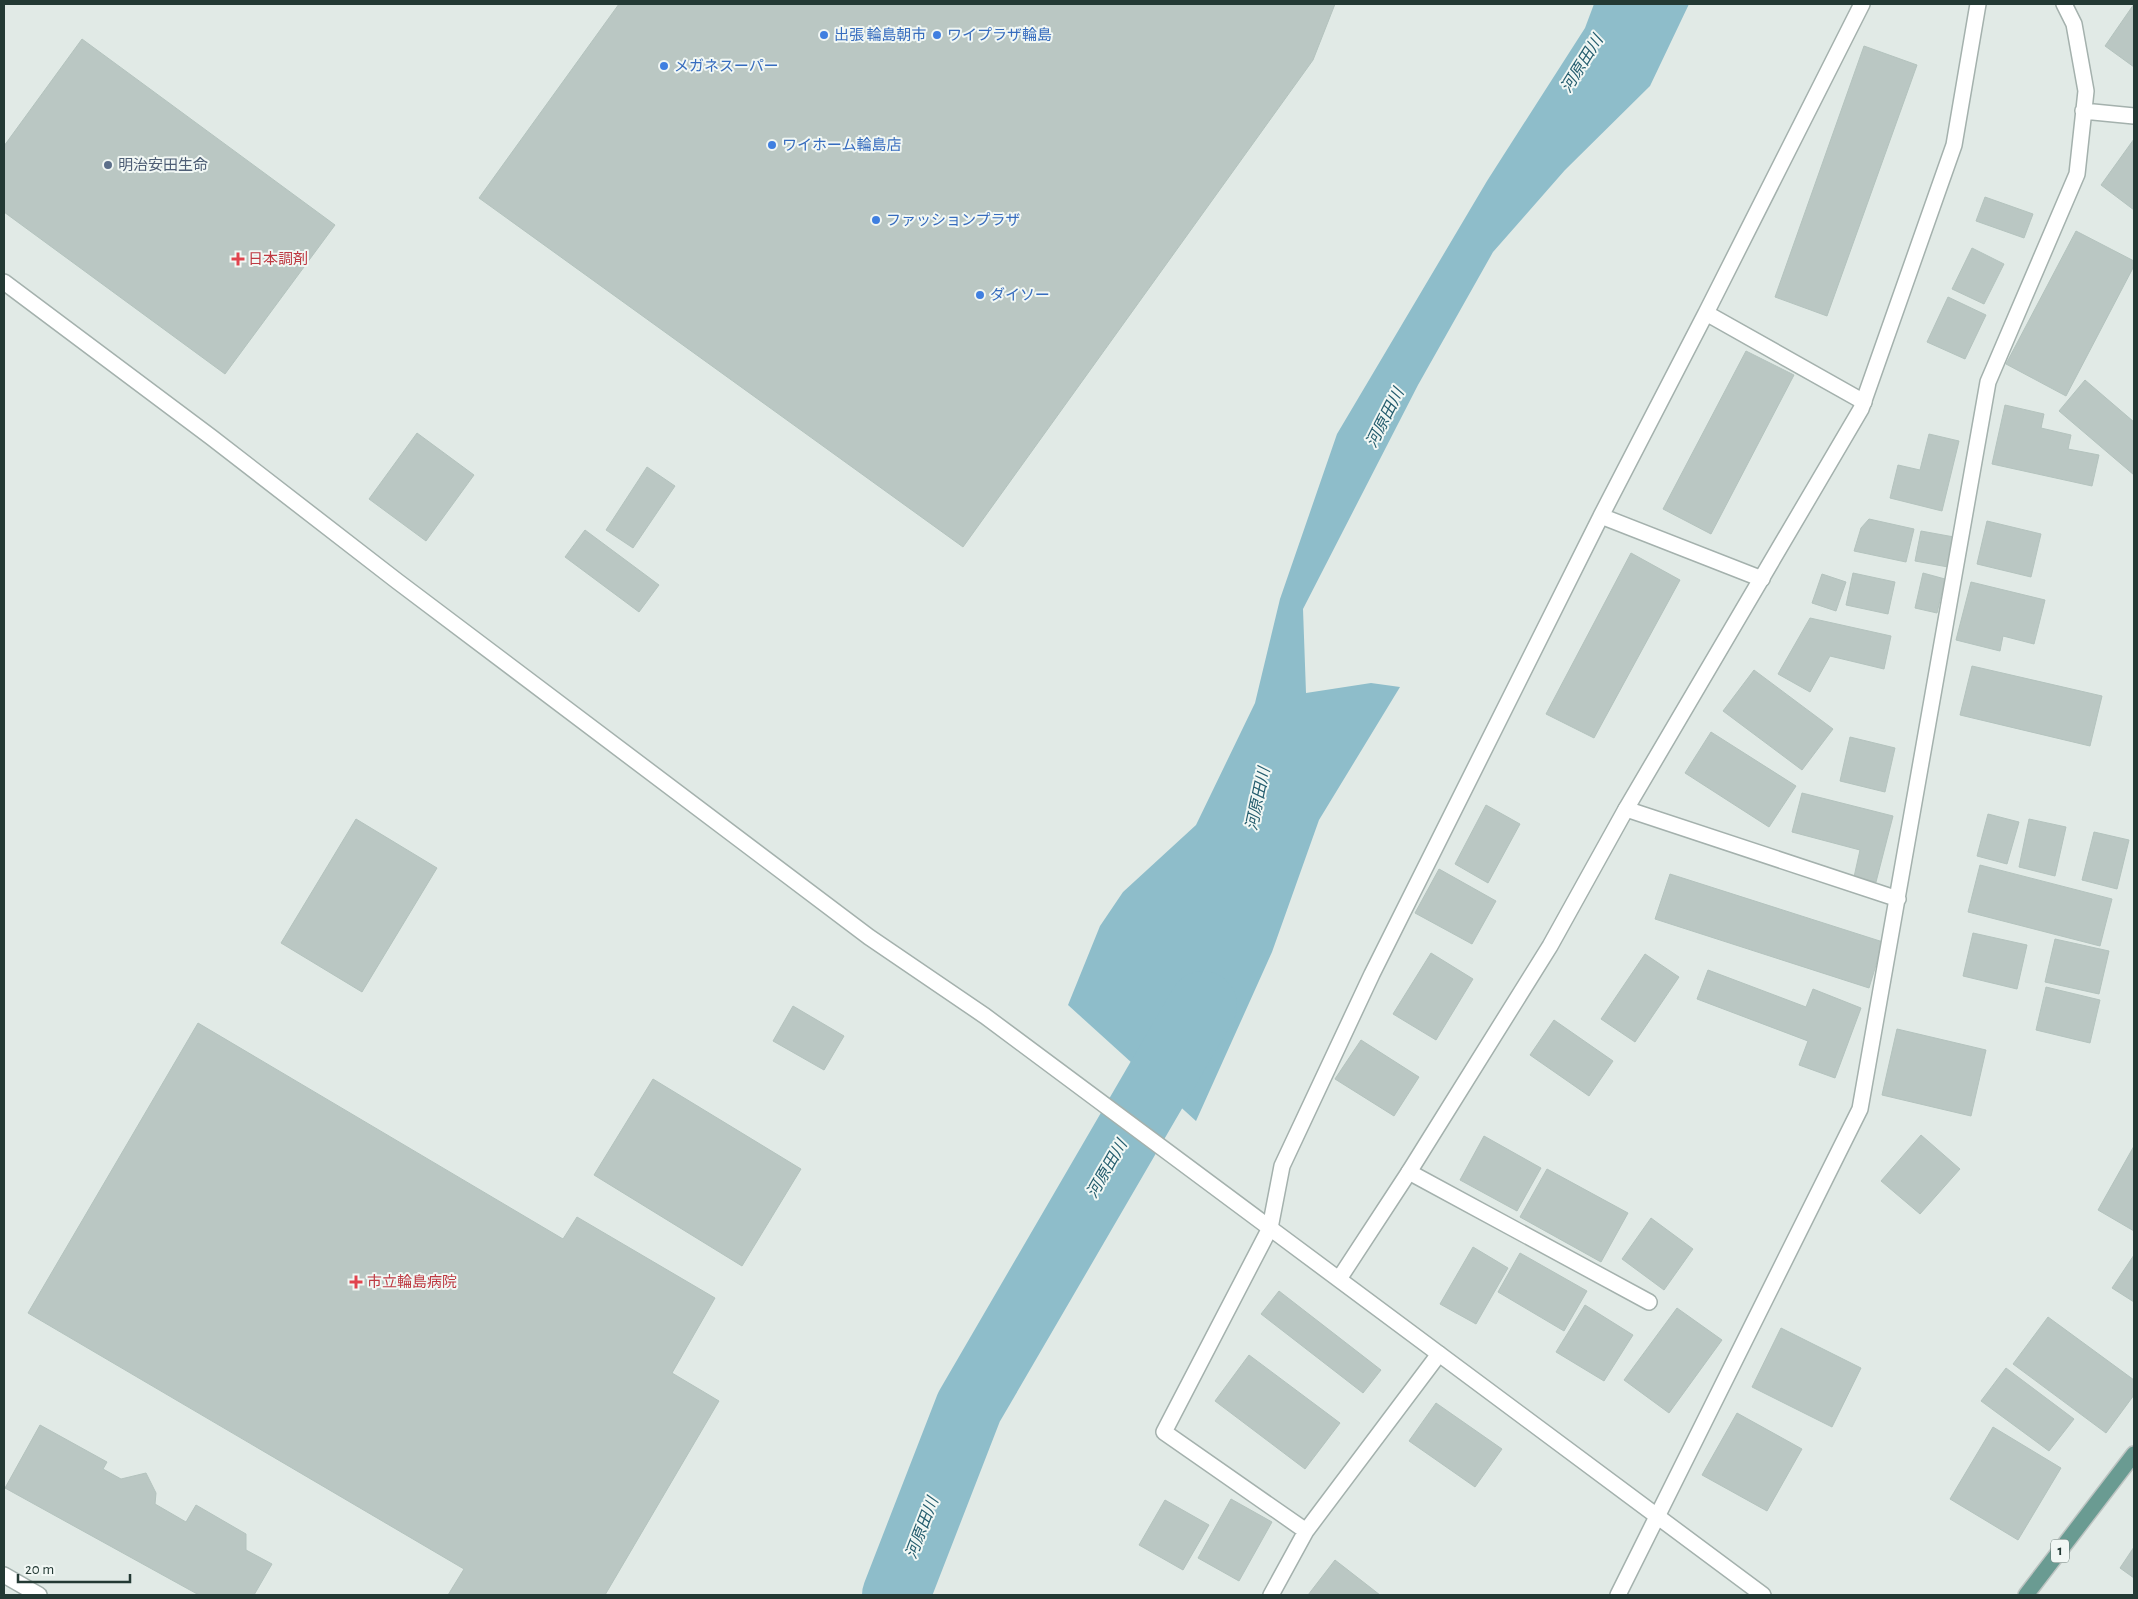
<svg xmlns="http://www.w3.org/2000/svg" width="2138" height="1599" font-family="'Alegreya Sans','Noto Sans JP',sans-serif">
	<rect width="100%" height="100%" fill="#e1eae6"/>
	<path fill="#8ebdca" d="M1594 4H1689L1650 86 1565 170 1493 252 1418 385 1303 609 1306 693 1371 683 1400 687 1319 820 1272 952 1196 1121 1068 1005 1100 926 1123 892 1196 825 1255 703 1280 599 1337 434 1487 181 1585 28Z"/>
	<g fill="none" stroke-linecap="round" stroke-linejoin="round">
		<path stroke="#8ebdca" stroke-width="68" d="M896 1595 969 1407 1203 1005"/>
	</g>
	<path fill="#bac7c3" stroke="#b4c3be" d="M619 4H1335L1313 60 963 547 479 198Z
		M2134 4V67L2105 46Z
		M82 39 335 225 225 374 4 212V146Z
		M1864 46 1917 65 1827 316 1775 297Z
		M2134 139V210L2101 185Z
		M1985 197 2033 214 2024 238 1976 221Z
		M2076 231 2134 261V266L2066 396 2006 364Z
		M1972 248 2004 264 1984 304 1952 289Z
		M1948 297 1986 315 1965 359 1927 342Z
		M1746 351 1794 375 1711 534 1663 509Z
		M2085 380 2134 422V475L2059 411Z
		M2005 405 2044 414 2041 428 2071 435 2068 449 2099 455 2092 486 1992 464Z
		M417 433 474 475 426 541 369 499Z
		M1929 434 1959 441 1942 511 1890 498 1898 465 1920 470Z
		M647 467 675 486 633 548 606 530Z
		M1869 519 1914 529 1906 562 1854 551 1861 528Z
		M1987 521 2041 534 2031 577 1977 564Z
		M585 530 659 585 639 612 565 557Z
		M1921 531 1954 537 1948 567 1915 561Z
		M1631 553 1680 580 1594 738 1546 714Z
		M1853 573 1895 582 1888 614 1846 605Z
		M1923 573 1945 579 1937 613 1915 608Z
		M1822 574 1846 582 1836 611 1812 603Z
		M1971 582 2045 600 2034 644 2003 636 2000 651 1956 640Z
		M1810 618 1891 636 1884 669 1830 656 1810 692 1778 674Z
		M1972 666 2102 696 2090 746 1960 715Z
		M1754 670 1833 729 1802 770 1723 711Z
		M1711 732 1796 786 1769 827 1685 773Z
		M1850 737 1895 748 1885 792 1840 781Z
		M1802 793 1893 816 1876 882 1854 877 1860 850 1792 832Z
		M1486 805 1520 824 1488 883 1455 864Z
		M1988 814 2019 822 2007 864 1977 856Z
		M356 819 437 868 362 992 281 943Z
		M2029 819 2066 827 2055 876 2019 867Z
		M2094 832 2129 840 2117 889 2082 880Z
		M1980 865 2112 899 2100 946 1968 912Z
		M1439 869 1496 901 1472 944 1415 913Z
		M1670 874 1883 942 1869 988 1655 919Z
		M1973 933 2027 945 2017 989 1963 976Z
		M2055 939 2109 951 2099 994 2045 982Z
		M1431 953 1473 979 1436 1040 1393 1014Z
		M1645 954 1679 977 1635 1042 1601 1019Z
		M1708 970 1806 1007 1813 989 1861 1008 1835 1078 1799 1065 1808 1041 1697 999Z
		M2046 987 2100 1000 2090 1043 2036 1030Z
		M793 1006 844 1036 824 1070 773 1041Z
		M1554 1020 1613 1061 1589 1096 1530 1055Z
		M198 1023 563 1239 577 1217 715 1298 672 1373 719 1401 605 1595H448L464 1569 28 1313Z
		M1897 1029 1986 1050 1971 1116 1882 1095Z
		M1361 1040 1419 1077 1394 1116 1335 1079Z
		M653 1079 801 1169 742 1266 594 1175Z
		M1921 1135 1960 1169 1920 1214 1881 1181Z
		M1484 1136 1541 1168 1517 1211 1460 1180Z
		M2134 1146V1231L2098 1210Z
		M1547 1169 1628 1213 1601 1262 1520 1217Z
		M1651 1218 1693 1249 1664 1290 1622 1259Z
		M1473 1247 1508 1268 1476 1324 1440 1304Z
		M1520 1253 1587 1291 1564 1331 1498 1292Z
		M2134 1255V1302L2112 1288Z
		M1279 1291 1381 1370 1363 1393 1261 1314Z
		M1585 1305 1633 1335 1604 1381 1556 1352Z
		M1677 1308 1722 1340 1669 1413 1624 1380Z
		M2048 1317 2134 1380V1395L2106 1433 2013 1364Z
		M1781 1328 1861 1368 1832 1427 1752 1387Z
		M1249 1355 1340 1423 1305 1469 1215 1401Z
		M2006 1368 2074 1419 2049 1451 1981 1401Z
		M1436 1403 1502 1449 1475 1487 1409 1441Z
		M1737 1413 1802 1449 1767 1511 1702 1475Z
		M40 1425 107 1462 103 1469 121 1479 146 1473 156 1493 155 1504 186 1522 196 1505 246 1534V1550L272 1564 254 1595H199L5 1488Z
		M1993 1427 2061 1468 2018 1540 1950 1499Z
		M1231 1499 1272 1522 1239 1581 1198 1558Z
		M1165 1500 1209 1525 1183 1570 1139 1545Z
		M2134 1547V1578L2120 1568Z
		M1335 1560 1380 1595H1308Z"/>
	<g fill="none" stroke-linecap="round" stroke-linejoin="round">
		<defs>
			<path id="minor" d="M1862 4 1706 313 1864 402
				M2083 111 2134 116
				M1706 313 1601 516 1762 579
				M1626 809 1898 899
				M1409 1172 1649 1302
				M1439 1354 1306 1531 1164 1432 1270 1228 1282 1166 1372 974 1601 516
				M4 1575 39 1595
				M1271 1595 1306 1531
				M1618 1595 1860 1109 1988 382 2077 174 2086 91 2074 24 2064 4"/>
			<path id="tertiary" d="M4 282 211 437 397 581 869 937 985 1016 1763 1595
				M1339 1279 1409 1172 1550 946 1626 809 1861 409 1954 145 1978 4"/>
			<path id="primary" d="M2026 1595 2134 1454"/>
		</defs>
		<use href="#minor" stroke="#a4b1ad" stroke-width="18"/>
		<use href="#tertiary" stroke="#a4b1ad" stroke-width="18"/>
		<use href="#primary" stroke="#bdc4c2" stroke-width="18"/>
		<use href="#minor" stroke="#fff" stroke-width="15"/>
		<use href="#tertiary" stroke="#fff" stroke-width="15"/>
		<use href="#primary" stroke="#6a9b92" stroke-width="15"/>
	</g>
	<g fill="#3f7fe0" stroke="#f1f7f4" stroke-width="2">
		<circle cx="824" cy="35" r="5"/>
		<circle cx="937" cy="35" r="5"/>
		<circle cx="664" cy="66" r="5"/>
		<circle cx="772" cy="145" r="5"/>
		<circle cx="876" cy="220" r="5"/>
		<circle cx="980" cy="295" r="5"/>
	</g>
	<circle fill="#5c6f8a" stroke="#f1f7f4" stroke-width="2" cx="108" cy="165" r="5"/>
	<g fill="#e0444e" stroke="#f1f7f4" stroke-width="2">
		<path d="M235.5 251.5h5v5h5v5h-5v5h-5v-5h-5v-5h5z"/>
		<path d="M353.5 1274.5h5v5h5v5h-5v5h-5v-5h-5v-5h5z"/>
	</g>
	<g text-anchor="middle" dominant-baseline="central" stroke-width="4" stroke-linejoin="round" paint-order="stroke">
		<rect fill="#f1f7f4" stroke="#61726e" stroke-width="1" x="2051" y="1539.5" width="18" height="23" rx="4"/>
		<g font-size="14" font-weight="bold" fill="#233934">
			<text x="2060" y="1551">1</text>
		</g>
		<g font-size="15" fill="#366cbe" stroke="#f1f7f4" text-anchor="start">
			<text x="834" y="35">出張 輪島朝市</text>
			<text x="947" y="35">ワイプラザ輪島</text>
			<text x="674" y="66">メガネスーパー</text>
			<text x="782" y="145">ワイホーム輪島店</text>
			<text x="886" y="220">ファッションプラザ</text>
			<text x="990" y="295">ダイソー</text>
		</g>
		<g font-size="15" fill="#4e5e75" stroke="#f1f7f4" text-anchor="start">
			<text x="118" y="165">明治安田生命</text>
		</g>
		<g font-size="15" fill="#be3a42" stroke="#f1f7f4" text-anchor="start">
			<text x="248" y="259">日本調剤</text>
			<text x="367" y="1282">市立輪島病院</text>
		</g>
		<g font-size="16" font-style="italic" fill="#245d6e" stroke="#f1f7f4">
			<text transform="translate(1582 64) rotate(-58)">河原田川</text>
			<text transform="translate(1385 418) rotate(-63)">河原田川</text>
			<text transform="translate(1258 799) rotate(-78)">河原田川</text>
			<text transform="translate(1107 1169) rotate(-60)">河原田川</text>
			<text transform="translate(922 1528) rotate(-69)">河原田川</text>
		</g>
	</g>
	<rect width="2138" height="1599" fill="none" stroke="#233934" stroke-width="10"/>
	<path d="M18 1574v8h112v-8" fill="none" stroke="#233934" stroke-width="2.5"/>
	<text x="25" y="1574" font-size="15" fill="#233934" stroke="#f1f7f4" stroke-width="4" paint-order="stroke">20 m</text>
</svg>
